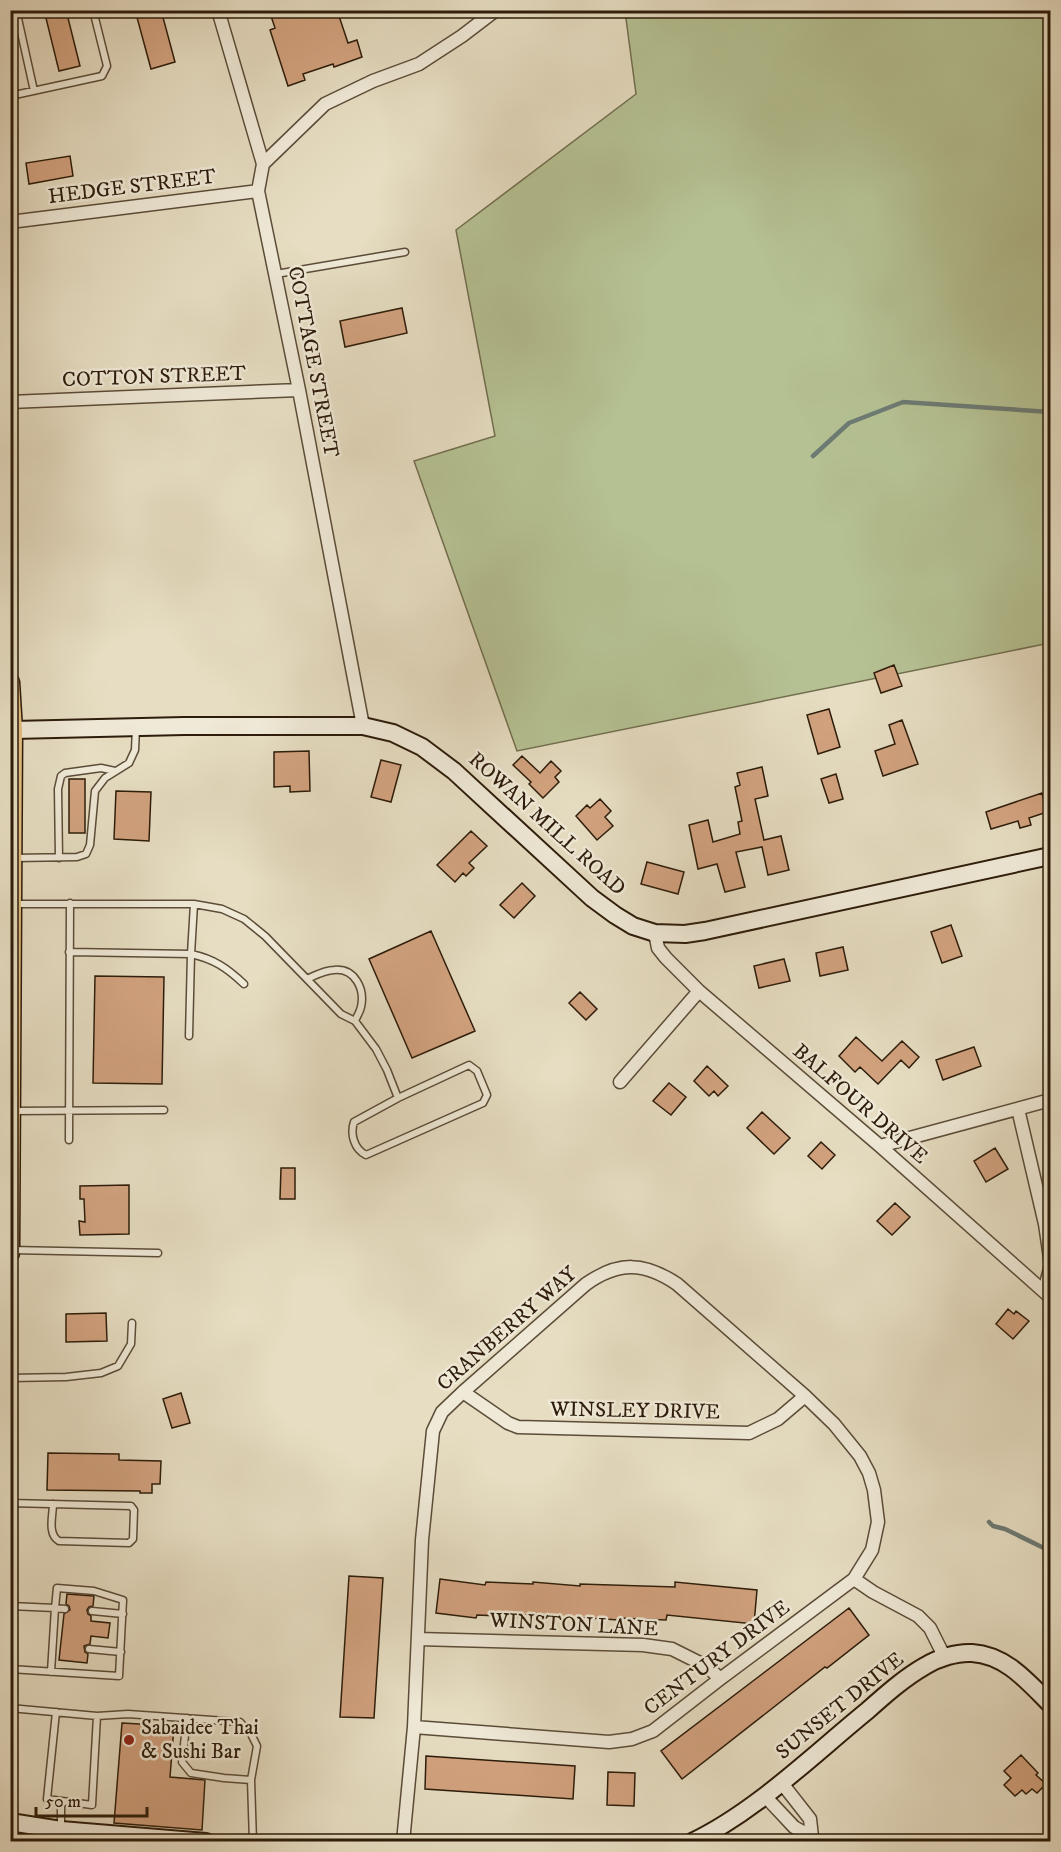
<svg xmlns="http://www.w3.org/2000/svg" width="1061" height="1852" font-family="'IM FELL DW Pica',serif">
	<rect width="100%" height="100%" fill="#e6ddc2"/>
	<filter id="stains"><feTurbulence type="fractalNoise" baseFrequency=".00333" numOctaves="4"/><feColorMatrix values="0 0 0 0 .2 0 0 0 0 .09 0 0 0 0 .02 0 0 0 .5 -.17"/></filter>
	<radialGradient id="worn" r=".72"><stop offset=".6" stop-color="#630" stop-opacity="0"/><stop offset="1" stop-color="#630" stop-opacity=".3"/></radialGradient>
	<path fill="#b5c193" stroke="#716e4e" stroke-width="1.5" d="M625 11H1050V643L517 751 414 461 495 436 456 230 636 94Z"/>
	<g fill="none" stroke-linecap="round" stroke-linejoin="round">
		<path stroke="#6d7b74" stroke-width="4.5" d="M813 456 849 423 903 402 1050 412
			M989 1522 993 1526 1005 1529 1050 1551"/>
	</g>
	<path fill="#d2a27f" stroke="#2d1c0a" stroke-width="1.5" d="M44 10H66L80 66 59 71Z
		M135 10H161L175 62 151 69Z
		M269 10H337L348 43 357 40 362 57 334 67 333 64 303 74 305 80 288 86 270 30 275 28Z
		M70 156 73 176 29 184 26 163Z
		M402 308 407 333 345 347 340 321Z
		M894 665 902 686 881 693 874 673Z
		M829 709 840 747 818 754 807 715Z
		M902 720 918 764 883 776 875 751 895 744 889 725Z
		M309 751 310 791 290 792V786L274 787V752Z
		M522 756 540 773 551 761 561 771 555 777 559 782 543 798 529 784 531 782 513 765Z
		M381 760 401 765 391 802 371 797Z
		M762 767 768 796 755 799 764 840 781 836 789 870 768 875 762 847 736 852 745 887 725 892 717 864 698 869 689 825 708 820 713 842 740 834 738 822 742 821 735 787 740 785 737 773Z
		M836 774 843 799 829 803 821 779Z
		M69 779H85V833H69Z
		M116 791 151 792 149 841 114 839Z
		M1042 793 1047 812 1029 818 1031 825 1020 828 1018 821 991 829 986 812Z
		M600 799 611 811 605 817 613 826 597 840 576 816 587 805 590 808Z
		M471 831 487 846 469 863 474 868 466 876 463 873 455 882 437 865Z
		M647 862 684 872 678 894 641 884Z
		M522 883 535 896 514 918 500 905Z
		M951 925 962 956 942 963 931 932Z
		M431 931 475 1031 412 1058 369 959Z
		M843 947 848 970 820 976 816 953Z
		M784 959 790 981 759 988 754 966Z
		M95 976 164 977 162 1084 93 1083Z
		M580 992 597 1009 586 1020 569 1003Z
		M856 1037 882 1061 902 1041 919 1057 909 1068 901 1060 878 1084 860 1067 855 1072 839 1056Z
		M974 1047 981 1066 943 1080 936 1060Z
		M707 1066 728 1086 718 1096 714 1091 709 1096 694 1081Z
		M669 1083 686 1097 671 1115 653 1101Z
		M762 1112 790 1138 774 1154 747 1128Z
		M821 1142 835 1155 822 1169 808 1156Z
		M995 1148 1008 1169 986 1182 974 1161Z
		M281 1168H295V1199H280Z
		M129 1185V1234L80 1235 79 1221 85 1222 84 1199H80V1186Z
		M895 1203 910 1217 892 1235 877 1221Z
		M1008 1309 1014 1314 1016 1311 1029 1321 1013 1339 996 1324Z
		M106 1313 107 1341 66 1342V1314Z
		M181 1393 190 1423 172 1428 163 1399Z
		M48 1453 119 1454V1460L161 1461 160 1484H152V1493H140V1491L47 1490Z
		M349 1576 383 1578 374 1718 340 1717Z
		M440 1579 485 1585 486 1582 533 1584V1582L580 1586V1584L675 1587V1582L757 1590 754 1624 667 1615 666 1620 619 1618V1620L572 1617V1619L525 1615V1617L477 1615 476 1618 436 1613Z
		M67 1594 94 1596 93 1606 89 1607 87 1610 88 1614 91 1616V1621L110 1623 108 1638 91 1636 90 1644 84 1646 85 1652 88 1654 87 1663 59 1660 64 1614 70 1610 69 1606 66 1604Z
		M849 1608 869 1635 827 1668 825 1667 682 1779 661 1751Z
		M122 1723 174 1726 170 1777 205 1780 202 1830 114 1823Z
		M1021 1755 1038 1773 1036 1775 1046 1784 1037 1793 1032 1789 1026 1794 1022 1790 1015 1796 1004 1785 1011 1778 1004 1771Z
		M426 1756 575 1766 573 1799 425 1789Z
		M608 1772 635 1773 634 1806 607 1805Z"/>
	<g fill="none" stroke-linecap="round" stroke-linejoin="round">
		<defs>
			<path id="lane" d="M19 10 17 14 34 91
				M10 96 102 76 107 66 93 10
				M276 274 405 252
				M14 858 77 857 86 854 90 845 95 791 105 778 129 763 135 750 136 728
				M59 858 58 789 61 776 65 773 101 768 115 771
				M13 904H194L222 909 244 919 265 936 341 1014 355 1021 376 1049 387 1070 398 1098
				M69 952 191 954 194 904
				M307 979C316 975 325 970 334 970 355 968 365 989 361 1007 360 1012 357 1016 355 1021
				M189 1036 191 954C214 959 227 968 244 984
				M469 1065 477 1071 487 1095 483 1103 366 1155C354 1149 350 1134 354 1122L398 1098Z
				M12 1111 164 1110
				M69 1140 70 903
				M11 1250 158 1253
				M10 1378 66 1377 101 1373 118 1366 131 1344 132 1323
				M10 1503 131 1506 134 1510 133 1539 129 1543 59 1541C47 1534 53 1515 53 1504
				M10 1606 55 1608 57 1588 94 1591 123 1600 119 1676 10 1669
				M92 1611 123 1614
				M89 1649 121 1652
				M51 1672 55 1608 65 1609
				M10 1708 97 1716 92 1805 47 1799 56 1712
				M97 1716 128 1714 240 1722 251 1734 257 1746 251 1780 253 1842
				M187 1718 182 1762 191 1773 224 1778 251 1780
				M61 1827V1801"/>
			<path id="street" d="M218 10 263 164 258 191 299 390 363 726
				M263 164 325 104 373 81 419 64 462 36 496 10
				M10 222 258 191
				M10 402 299 390
				M655 933 658 948 666 958 699 991 880 1146 1050 1297
				M620 1082 699 991
				M1018 1109 1045 1224 1050 1258
				M880 1146 1050 1100
				M1044 1291 1050 1269
				M463 1392 508 1423 518 1427 749 1433 778 1419 805 1396
				M854 1579 873 1592 918 1616 930 1628 945 1658
				M418 1639 643 1645 672 1649 708 1667 720 1679
				M781 1782 810 1819 812 1837
				M764 1795 794 1827 812 1837 815 1842
				M403 1842 414 1727 422 1540 433 1431 442 1412 463 1392 586 1284C619 1261 644 1262 677 1284L805 1396 834 1424 860 1456 869 1473 874 1490 878 1522 872 1550 854 1579 720 1679 653 1731 632 1739 609 1742 414 1727"/>
			<path id="secondary" d="M13 730 184 726H363L393 733 422 747 454 771 592 898 615 915 633 926 655 933 685 934 705 931 1050 856
				M10 1822 61 1830 206 1842
				M692 1842C755 1812 813 1755 867 1711 885 1695 904 1678 925 1666 938 1658 957 1652 972 1653 1006 1655 1028 1682 1050 1704"/>
			<path id="primary" d="M10 682 13 730 10 1253"/>
		</defs>
		<use href="#lane" stroke="#5b4c38" stroke-width="9"/>
		<use href="#street" stroke="#5b4c38" stroke-width="15"/>
		<use href="#secondary" stroke="#2d1c0a" stroke-width="20"/>
		<use href="#primary" stroke="#2d1c0a" stroke-width="21"/>
		<use href="#lane" stroke="#efe9d7" stroke-width="6"/>
		<use href="#street" stroke="#efe9d7" stroke-width="12"/>
		<use href="#secondary" stroke="#efe9d7" stroke-width="16"/>
		<use href="#primary" stroke="#e3be81" stroke-width="18"/>
	</g>
	<circle fill="#8f2418" stroke="#efe9d7" stroke-width="2" cx="129" cy="1740" r="6"/>
	<g text-anchor="middle" dominant-baseline="central" stroke-width="5" stroke-linejoin="round" paint-order="stroke">
		<g font-size="21" fill="#2d1c0a" stroke="#efe9d7">
			<text transform="translate(132 187) rotate(-7)">HEDGE STREET</text>
			<text transform="translate(313 362) rotate(79)">COTTAGE STREET</text>
			<text transform="translate(154 377) rotate(-2)">COTTON STREET</text>
			<text transform="translate(547 824) rotate(42)">ROWAN MILL ROAD</text>
			<text transform="translate(860 1104) rotate(41)">BALFOUR DRIVE</text>
			<text transform="translate(507 1329) rotate(-41)">CRANBERRY WAY</text>
			<text transform="translate(635 1411) rotate(1)">WINSLEY DRIVE</text>
			<text transform="translate(574 1625) rotate(3)">WINSTON LANE</text>
			<text transform="translate(717 1658) rotate(-37)">CENTURY DRIVE</text>
			<text transform="translate(840 1706) rotate(-39)">SUNSET DRIVE</text>
		</g>
		<g font-size="21" fill="#2d1c0a" stroke="#efe9d7" text-anchor="start">
			<text x="141" y="1728">Sabaidee Thai<tspan x="141" dy="24">&amp; Sushi Bar</tspan></text>
		</g>
	</g>
	<rect width="1061" height="1852" fill="none" stroke="#e6ddc2" stroke-width="36"/>
	<rect x="12" y="12" width="1037" height="1828" fill="none" stroke="#2d1c0a" stroke-width="3"/>
	<rect x="18" y="18" width="1025" height="1816" fill="none" stroke="#2d1c0a" stroke-width="1.5"/>
	<path d="M36 1807v9h111v-9" fill="none" stroke="#2d1c0a" stroke-width="3"/>
	<text x="45" y="1807" font-size="18" fill="#2d1c0a" stroke="#efe9d7" stroke-width="4.5" paint-order="stroke">50 m</text>
	<rect width="100%" height="100%" filter="url(#stains)"/>
	<rect width="100%" height="100%" fill="url(#worn)"/>
</svg>
